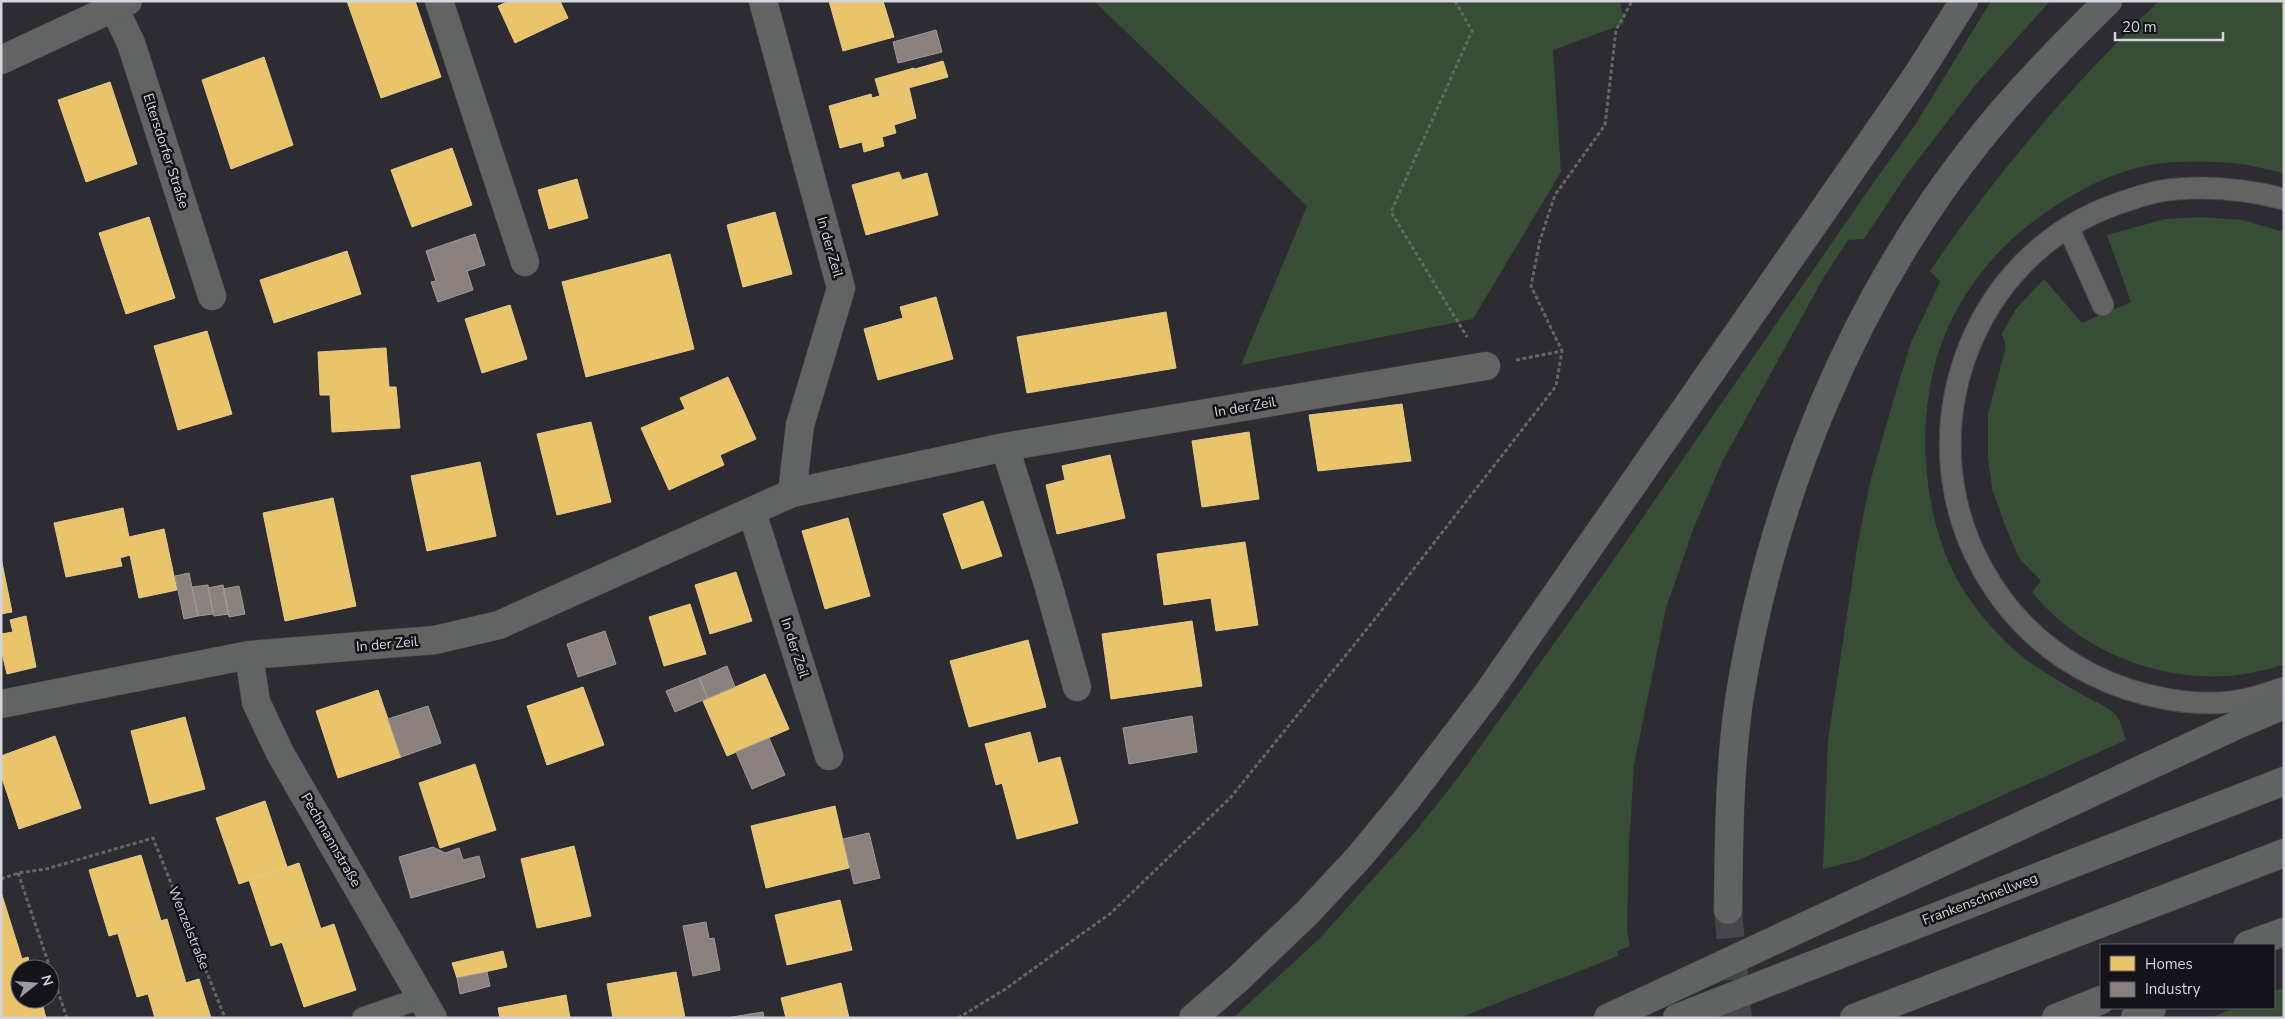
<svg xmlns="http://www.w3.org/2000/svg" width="2285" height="1019" font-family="'Nunito Sans',sans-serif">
	<rect width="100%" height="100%" fill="#2d2c33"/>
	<path fill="#374d35" d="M1094 1H1620L1624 24 1553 50 1561 172 1473 319 1241 365 1307 206Z
		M1991 1H2050L1977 83 1907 174 1864 239 1848 240 1824 277 1723 460 1694 527 1666 608 1634 765 1629 845 1627 931 1630 946 1617 951 1618 956 1459 1018H1233L1320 938 1415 832 1457 779 1610 565 1869 189 1915 125Z
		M2159 1H2284V171L2282 173C2270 170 2258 167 2247 165 2227 161 2175 161 2156 164 2107 171 2058 201 2020 232 1987 260 1960 297 1944 337 1915 410 1920 510 1957 579 1969 601 1986 622 2004 640 2026 663 2054 678 2081 694 2092 700 2107 706 2116 715 2121 720 2123 733 2126 740L1859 860 1823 869 1828 740 1858 542 1870 482 1899 381 1912 340 1940 282 1930 271C1996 174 2074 82 2159 1Z
		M2200 217 2243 220 2284 232V664C2198 696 2089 664 2032 592L2041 581 2019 558 2004 523 1992 488 1988 457V413L2006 347 2002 334 2015 310 2044 279 2082 323 2131 302 2107 235 2165 219Z
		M2284 988V1018H2210L2234 1008H2274V991Z"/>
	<path fill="#e9c46a" stroke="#e3c98c" d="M347 1H415L441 77 381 98Z
		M509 1H560L568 18 515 43 498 6Z
		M829 1H883L894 37 843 51Z
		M264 57 293 145 231 169 202 80Z
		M943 61 948 77 919 85 915 69Z
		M914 68 919 85 880 96 875 79Z
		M110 82 137 164 86 182 58 100Z
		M909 88 916 118 894 125 896 133 882 137 884 146 864 152 862 142 840 148 829 106 871 94 872 98Z
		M452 148 472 205 412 227 391 170Z
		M899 172 902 180 927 173 938 215 866 235 852 185Z
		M577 179 588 218 549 229 538 190Z
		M775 212 792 274 743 287 727 225Z
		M149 217 175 298 126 314 99 233Z
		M347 251 361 294 274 323 260 280Z
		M670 254 694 349 586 377 562 282Z
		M936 297 953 359 878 380 864 329 903 318 900 307Z
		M510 305 527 359 482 373 465 319Z
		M1166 312 1176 368 1027 393 1017 337Z
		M207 331 232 414 178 430 154 346Z
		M386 348 389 387H396L400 428 332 432 330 395H320L318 352Z
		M728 377 756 439 720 455 724 465 669 490 641 428 685 409 680 398Z
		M1402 404 1411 461 1318 471 1309 415Z
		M591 422 611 502 557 515 537 434Z
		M1249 432 1259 499 1202 507 1192 441Z
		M1110 455 1125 518 1057 534 1046 485 1065 480 1062 466Z
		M480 462 496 536 427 551 411 476Z
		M333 498 356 606 285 621 263 513Z
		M983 501 1002 556 962 569 943 514Z
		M123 508 129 537 164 529 177 590 139 598 130 555 120 558 122 566 66 577 54 523Z
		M848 518 870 596 825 609 802 531Z
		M1245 542 1258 625 1216 631 1211 598 1164 605 1157 554Z
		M1 558 12 612 1 614Z
		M736 572 752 621 710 634 695 585Z
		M690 604 706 654 664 666 649 617Z
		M26 616 36 667 7 674 1 649V634L13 632 10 620Z
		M1192 621 1202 686 1111 699 1102 634Z
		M1028 640 1046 707 969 727 950 661Z
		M765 674 789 729 727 756 703 701Z
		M583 687 604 745 547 765 527 706Z
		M378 690 401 757 338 778 316 711Z
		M185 717 205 789 150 804 131 731Z
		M1030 732 1038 763 1060 757 1078 823 1017 839 1002 783 996 785 985 744Z
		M55 736 81 808 19 829 1 775V756Z
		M475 764 496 830 440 848 419 783Z
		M265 801 287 867 239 884 216 818Z
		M835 806 849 868 766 888 751 826Z
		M574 846 591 916 537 928 521 859Z
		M141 855 161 921 109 936 89 870Z
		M299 863 321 929 271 946 249 880Z
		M1 892 22 959 1 965Z
		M840 900 852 950 787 965 775 915Z
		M167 919 186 983 137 997 118 934Z
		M334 924 356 990 304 1007 282 942Z
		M503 951 507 967 457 978 452 963Z
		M28 957 31 969H20V999H41L46 1018H1V965Z
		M676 972 685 1018H613L607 984Z
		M199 979 211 1018H155L148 994Z
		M841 983 849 1018H786L781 998Z
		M566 995 570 1018H500L498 1008Z"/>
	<path fill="#8a817c" stroke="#a19a99" d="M936 30 942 52 898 63 893 42Z
		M475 234 485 265 467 271 473 290 438 302 431 282 436 281 426 251Z
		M189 573 198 616 184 619 175 576Z
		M208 585 213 614 198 616 192 587Z
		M223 585 229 614 214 616 208 588Z
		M239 586 245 614 229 617 223 589Z
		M605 631 616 664 578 677 567 644Z
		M727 666 735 687 708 698 699 678Z
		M699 678 708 698 675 712 666 691Z
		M428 706 441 743 401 757 388 719Z
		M1192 716 1197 752 1129 764 1123 728Z
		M769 738 785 775 752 789 736 752Z
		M869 833 880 878 854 884 843 839Z
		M433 847 445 853 459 848 463 860 479 856 485 877 411 898 399 857Z
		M706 922 709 939 714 938 720 970 693 976 683 926Z
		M487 972 490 986 460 994 457 978Z
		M763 1012 764 1018H732V1017Z"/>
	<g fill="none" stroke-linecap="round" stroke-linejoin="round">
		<path stroke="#46454c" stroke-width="28" stroke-dasharray="28 14" stroke-linecap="butt" d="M1728 910 1738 1018"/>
		<defs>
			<path id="service" d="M2284 199C2249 190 2215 186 2178 189 2157 190 2137 197 2117 204 1970 255 1907 433 1982 568 2007 614 2044 650 2091 674 2136 697 2202 711 2251 698 2262 696 2273 691 2284 688
				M2068 227 2103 305
				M363 1018 421 998"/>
			<path id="minor" d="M439 1 525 262
				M763 1 841 288 800 425 792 493
				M114 8 131 43 212 296
				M1005 447 1048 584 1077 687
				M752 512 829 756
				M249 655 256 702 280 753 433 1018
				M1 704 249 655 435 640 499 625 792 493 1005 447 1486 366"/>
			<path id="tertiary" d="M1 60 128 1"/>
			<path id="motorway" d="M1728 910C1729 840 1729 770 1739 701 1771 498 1853 296 1983 135 2021 88 2064 44 2108 1
				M2248 945 2284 932
				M1193 1018 1239 978 1308 912 1360 856 1407 799 1487 694 1916 77 1964 1
				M1608 1018 2241 723 2284 705
				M1677 1018 2284 781
				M1854 1018 2284 853
				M2056 1018 2101 1000
				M2135 1018 2152 1008"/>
		</defs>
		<use href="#service" stroke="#49484d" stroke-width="23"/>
		<use href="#minor" stroke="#49484d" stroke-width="29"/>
		<use href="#tertiary" stroke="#49484d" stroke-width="29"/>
		<use href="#motorway" stroke="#49484d" stroke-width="29"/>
		<path stroke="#636665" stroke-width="3" stroke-dasharray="4 2.5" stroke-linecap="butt" d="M1455 1 1472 31 1391 212 1467 337
			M1516 360 1562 351 1531 286 1540 240 1555 195 1605 125 1616 30 1632 1
			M18 873 67 1018
			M1 879 18 873 46 869 153 838 225 1018
			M958 1018 1004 990 1111 913 1231 797 1371 624 1556 386 1562 351"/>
		<use href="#service" stroke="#616462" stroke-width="21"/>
		<use href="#minor" stroke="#616462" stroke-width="28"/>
		<use href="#tertiary" stroke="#616462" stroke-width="28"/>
		<use href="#motorway" stroke="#5f6362" stroke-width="28"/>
	</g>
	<g text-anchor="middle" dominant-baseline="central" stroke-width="5" stroke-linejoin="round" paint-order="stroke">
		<g font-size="14" fill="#d6d4dc" stroke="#141319">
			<text transform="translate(166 151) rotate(72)">Eltersdorfer Straße</text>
			<text transform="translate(830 247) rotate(74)">In der Zeil</text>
			<text transform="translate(1245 407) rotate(-10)">In der Zeil</text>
			<text transform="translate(387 644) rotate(-5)">In der Zeil</text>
			<text transform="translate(795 648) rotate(72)">In der Zeil</text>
			<text transform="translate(331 840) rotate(60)">Pechmannstraße</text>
			<text transform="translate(1980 899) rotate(-21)">Frankenschnellweg</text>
			<text transform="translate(189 928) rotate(68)">Wenzelstraße</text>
		</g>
	</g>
	<rect width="2285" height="1019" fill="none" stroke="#d6d4dc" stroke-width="5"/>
	<rect x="2100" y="944" width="175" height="65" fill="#141319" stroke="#626067"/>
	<rect x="2110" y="956" width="25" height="15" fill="#e9c46a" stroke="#626067"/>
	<text x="2145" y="969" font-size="15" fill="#d6d4dc">Homes</text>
	<rect x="2110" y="982" width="25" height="15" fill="#8a817c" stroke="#626067"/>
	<text x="2145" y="994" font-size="15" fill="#d6d4dc">Industry</text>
	<g transform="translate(35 984) rotate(73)"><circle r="24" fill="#141319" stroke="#626067"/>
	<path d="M0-4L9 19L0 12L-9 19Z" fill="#9b99a1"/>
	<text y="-8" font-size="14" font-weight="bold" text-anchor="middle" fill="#d6d4dc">N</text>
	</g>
	<path d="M2115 32v8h108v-8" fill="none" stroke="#d6d4dc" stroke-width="2.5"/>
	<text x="2122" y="32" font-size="15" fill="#d6d4dc" stroke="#141319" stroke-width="4" paint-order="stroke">20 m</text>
</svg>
